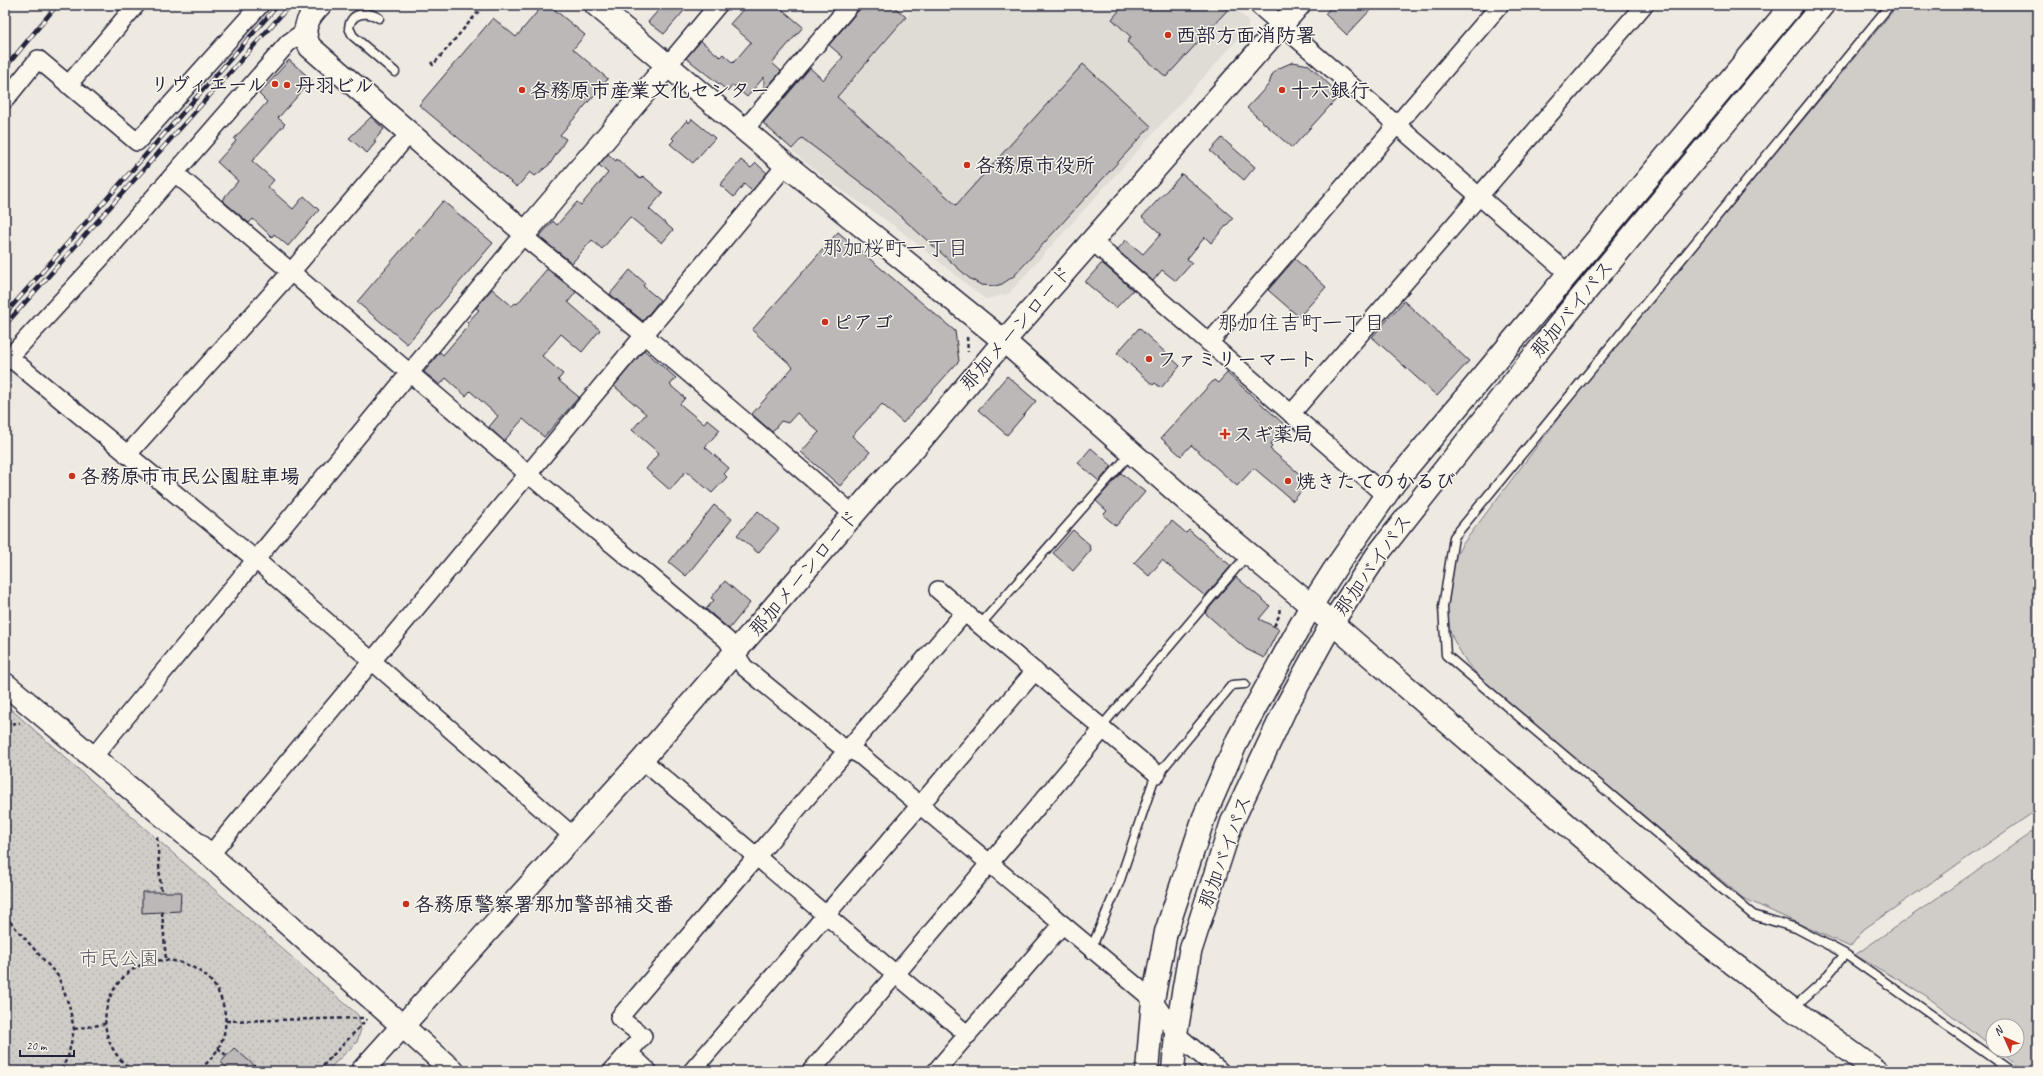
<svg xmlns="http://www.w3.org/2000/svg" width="2043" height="1076" font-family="Caveat,'Klee One',sans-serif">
	<defs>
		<pattern id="park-dots" width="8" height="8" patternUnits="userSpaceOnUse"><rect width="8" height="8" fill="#d0cdc9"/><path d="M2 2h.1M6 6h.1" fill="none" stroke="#b2b0ae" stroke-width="1.8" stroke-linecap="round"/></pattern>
	</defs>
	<rect width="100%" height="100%" fill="#eeeae2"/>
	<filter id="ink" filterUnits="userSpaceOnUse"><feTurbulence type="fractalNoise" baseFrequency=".025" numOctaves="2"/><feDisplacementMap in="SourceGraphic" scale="8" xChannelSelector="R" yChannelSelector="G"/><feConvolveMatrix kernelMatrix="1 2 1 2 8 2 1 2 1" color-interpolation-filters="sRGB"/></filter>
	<g filter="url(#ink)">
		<path fill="#dfdbd5" d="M917 5H1230L1248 20V28L1008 294 985 299 896 227 827 180 792 151Z"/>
		<path fill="#d0cdc9" stroke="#797882" d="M1898 5H2038V809L1864 929 1850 947 1743 898 1491 689 1467 663 1453 639 1449 627 1442 590 1443 578 1462 545 1636 316 1674 276Z
			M2038 828V1071H2024L1996 1050H2017V1026H1993V1047L1925 995 1855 955Z"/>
		<path fill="url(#park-dots)" stroke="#797882" d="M5 704 168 849 358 1015 361 1029 357 1042 327 1071H5Z"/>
		<path fill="#bcb8b8" stroke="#22223b" d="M543 5H549L585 35 573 49 608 79 560 135 566 139 550 164 535 176 530 172 517 187 419 105 493 18 516 37Z
			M663 5H689L664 34 648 22Z
			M747 5H777L803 27 772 63 781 71 764 91V77L747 97 733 85 728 91 686 58 701 41 720 57 723 54 733 63 751 42 730 24Z
			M860 5H892L906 17 837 97 956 205 1083 64 1151 126 1014 276 1002 284 995 286 981 285 969 278 872 191 802 138 792 149 764 124V122L810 68 823 80 843 57 829 45 858 11Z
			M1124 5H1232L1166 77 1127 42 1131 37 1112 19Z
			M1333 5H1375L1347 35 1325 14Z
			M289 60 312 80 278 118 285 124 252 161 274 180 268 187 293 209 304 196 319 210 288 246 274 234 272 237 253 219 249 223 222 200 238 181 217 162 236 141 234 139 267 102 259 94Z
			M1293 62 1309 65 1340 95 1292 148 1247 108 1269 84 1272 75 1277 69Z
			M371 117 384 129 374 141 376 142 367 153 349 138Z
			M692 119 715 138 693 163 670 144 674 140 672 138 687 120 689 123Z
			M1222 138 1255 167 1244 180 1210 151Z
			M608 154 616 161 617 159 640 179 643 176 663 193 649 209 673 230 662 243 630 217 602 249 592 240 572 263 539 237 553 221 557 225 577 202 581 205 608 173 599 165Z
			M741 160 751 168 756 163 767 173 752 191 744 184 734 197 720 185Z
			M1182 174 1233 218 1211 243 1205 237 1187 259 1192 263 1176 281 1162 270 1153 281 1117 250 1126 240 1143 254 1161 234 1142 217Z
			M443 201 493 243 407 344 357 302Z
			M838 232 955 331 959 361 903 423 882 404 852 436 870 452 840 486 801 452 819 432 797 413 788 423 781 421 772 432 752 414 793 367 752 330Z
			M1295 259 1326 287 1299 317 1268 290Z
			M1101 264H1103L1133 290 1116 308 1085 282Z
			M547 269 576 292 568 302 600 330 582 352 561 334 542 356 563 374 558 380 579 397 544 437 523 419 504 441 489 427 498 416 470 391 466 396 446 378 440 385 424 372 440 352 443 355 469 325 467 323 479 310 476 308 492 289 512 306 515 303 517 304Z
			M630 270 645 283 643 286 660 300 643 321 610 294Z
			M1404 301 1469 361 1437 396 1372 337Z
			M1139 328 1180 366 1161 388 1155 383 1153 385 1117 353Z
			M644 350 676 378 670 385 685 398 680 404 704 424 707 419 720 430 705 447 729 468 724 474 727 477 712 493 686 471 670 490 646 469 659 453 632 430 646 414 614 386Z
			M1227 373 1286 426 1270 445 1272 447 1270 449 1309 482 1293 501 1254 468 1237 486 1191 445 1181 456 1161 438 1214 380 1218 383Z
			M1007 376 1036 401 1007 435 978 410Z
			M1091 448 1112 466 1099 481 1078 463Z
			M1121 473 1145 492 1116 526 1103 515 1107 511 1096 501Z
			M714 505 732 519 686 576 669 562Z
			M758 511 779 529 758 553 737 535Z
			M1172 521 1186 533 1189 530 1231 566 1205 596 1162 560 1149 576 1134 563Z
			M1073 530 1090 545 1089 547 1091 550 1073 571 1053 553Z
			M1236 577 1270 606 1259 619 1279 629 1264 658 1246 649 1205 613Z
			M725 581 750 603 729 629 706 609 714 600 711 598Z
			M142 892H181L180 911 142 913Z
			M234 1048 261 1071H230L221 1062Z"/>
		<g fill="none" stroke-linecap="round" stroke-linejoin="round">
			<defs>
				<path id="lane" d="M1890 5 1454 537 1443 607 1446 655 1753 915 1796 928 1845 954 2011 1071
					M379 18C367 11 351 12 349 28L353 36 395 72
					M980 625 1131 453
					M1101 727 1248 554
					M1091 949 1119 883 1154 779 1232 685 1245 684
					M1793 1008 1822 982 1845 954"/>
				<path id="street" d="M1258 5 1569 274
					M667 66 718 5
					M68 85 136 5
					M5 100 38 59 137 142 260 5
					M744 130 850 5
					M175 173 527 473 727 640 744 667 838 744 860 755 1153 1000 1176 1034 1220 1071
					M523 236 644 335 853 514
					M1092 241 1386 496
					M1209 343 1500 5
					M9 357 256 560 573 836
					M5 362 101 258 288 43 305 31
					M1291 414 1644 5
					M127 455 291 272 409 134
					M938 590 1157 774
					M93 757 525 233
					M642 760 968 1035
					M210 855 786 165
					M628 1052 648 1071
					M612 1071 643 1036 619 1018 965 612
					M692 1071 1035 671
					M811 1071 896 974 1103 729
					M936 1071 1062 925"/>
				<path id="secondary" d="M320 5C308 17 300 30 310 47L525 233 667 66
					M596 5 786 165 1004 341 1226 535 1332 623 1693 933 1792 1009 1877 1071
					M5 684 210 855 453 1071
					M362 1071 642 760 878 486 916 446 1004 341 1299 5"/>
				<path id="highway" d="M1147 1071 1153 1000 1166 932 1204 817 1238 739 1311 606 1334 570 1395 482 1792 5
					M1173 1071 1176 1034 1190 952 1232 822 1287 705 1332 623 1377 555 1568 313 1823 5"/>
			</defs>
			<use href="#lane" stroke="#22223b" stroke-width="11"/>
			<use href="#street" stroke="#22223b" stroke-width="20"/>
			<use href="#secondary" stroke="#22223b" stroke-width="25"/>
			<use href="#highway" stroke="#22223b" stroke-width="25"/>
			<path stroke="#22223b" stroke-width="2.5" stroke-dasharray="4 3" stroke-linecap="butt" d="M431 62 433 65 484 5
				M967 337 968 352
				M1274 626 1279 616 1280 606
				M5 724 20 723
				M157 837 161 892
				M162 912 166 960
				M5 916 58 976 69 1005 74 1029 68 1057 60 1071
				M226 1021 363 1018
				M74 1029 105 1024
				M218 1048 227 1056
				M133 1071C69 1024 127 933 194 968 212 977 222 994 225 1014 228 1037 216 1058 197 1071
				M318 1071 367 1019"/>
			<use href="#lane" stroke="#fbf7ec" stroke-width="8"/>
			<use href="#street" stroke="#fbf7ec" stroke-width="17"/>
			<use href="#secondary" stroke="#fbf7ec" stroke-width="22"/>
			<use href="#highway" stroke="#fbf7ec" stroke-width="22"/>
			<defs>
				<path id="rail" d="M5 68 57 5
					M5 314 278 5
					M5 325 290 5"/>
			</defs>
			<use href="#rail" stroke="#22223b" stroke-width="4.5"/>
			<use href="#rail" stroke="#fbf7ec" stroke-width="3" stroke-dasharray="9" stroke-linecap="butt"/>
		</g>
	</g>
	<g fill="#c8321e" stroke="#fbf7ec" stroke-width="1.5">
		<circle cx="1168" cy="35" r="4"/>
		<circle cx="275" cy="84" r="4"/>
		<circle cx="287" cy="85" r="4"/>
		<circle cx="522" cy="90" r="4"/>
		<circle cx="1282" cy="90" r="4"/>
		<circle cx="967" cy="165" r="4"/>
		<circle cx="825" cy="322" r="4"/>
		<circle cx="1149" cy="359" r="4"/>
		<path d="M1223 428h4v4h4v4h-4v4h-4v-4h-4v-4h4z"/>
		<circle cx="72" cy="476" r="4"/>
		<circle cx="1288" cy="481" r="4"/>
		<circle cx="406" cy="904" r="4"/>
	</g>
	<g text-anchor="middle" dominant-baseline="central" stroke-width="3" stroke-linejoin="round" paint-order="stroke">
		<g font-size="20" font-weight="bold" fill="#22223b" stroke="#fbf7ec" text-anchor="start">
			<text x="1176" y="35">西部方面消防署</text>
			<text x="267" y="84" text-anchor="end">リヴィエール</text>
			<text x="295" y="85">丹羽ビル</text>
			<text x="530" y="90">各務原市産業文化センター</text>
			<text x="1290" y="90">十六銀行</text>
			<text x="975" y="165">各務原市役所</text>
			<text x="833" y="322">ピアゴ</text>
			<text x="1157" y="359">ファミリーマート</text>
			<text x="1233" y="434">スギ薬局</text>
			<text x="80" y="476">各務原市市民公園駐車場</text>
			<text x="1296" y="481">焼きたてのかるび</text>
			<text x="414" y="904">各務原警察署那加警部補交番</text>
		</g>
		<g font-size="20" fill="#22223b" stroke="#fbf7ec">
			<text transform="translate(1572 309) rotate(-51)">那加バイパス</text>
			<text transform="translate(1016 328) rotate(-49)">那加メーンロード</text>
			<text transform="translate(1373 565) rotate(-55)">那加バイパス</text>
			<text transform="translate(804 573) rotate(-50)">那加メーンロード</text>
			<text transform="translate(1225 852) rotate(-70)">那加バイパス</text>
		</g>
		<g font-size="20" fill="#565566" stroke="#fbf7ec">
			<text x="119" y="958">市民公園</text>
		</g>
		<g font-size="21" fill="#22223b" stroke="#fbf7ec">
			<text x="895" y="248">那加桜町一丁目</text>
			<text x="1301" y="323">那加住吉町一丁目</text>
		</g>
	</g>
	<rect width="2043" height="1076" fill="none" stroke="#fbf7ec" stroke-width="20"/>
	<rect x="10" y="10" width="2023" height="1056" fill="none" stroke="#22223b" stroke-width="1.5" filter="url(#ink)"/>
	<g transform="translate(2005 1038) rotate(315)"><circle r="19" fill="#fbf7ec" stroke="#a4a2a5"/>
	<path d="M0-3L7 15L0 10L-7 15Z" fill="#c8321e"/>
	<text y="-6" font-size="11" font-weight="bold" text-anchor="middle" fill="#22223b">N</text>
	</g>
	<path d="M20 1050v6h54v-6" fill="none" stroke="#22223b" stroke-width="2"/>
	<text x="26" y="1050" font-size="12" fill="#22223b" stroke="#fbf7ec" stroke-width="3" paint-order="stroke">20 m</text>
</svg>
